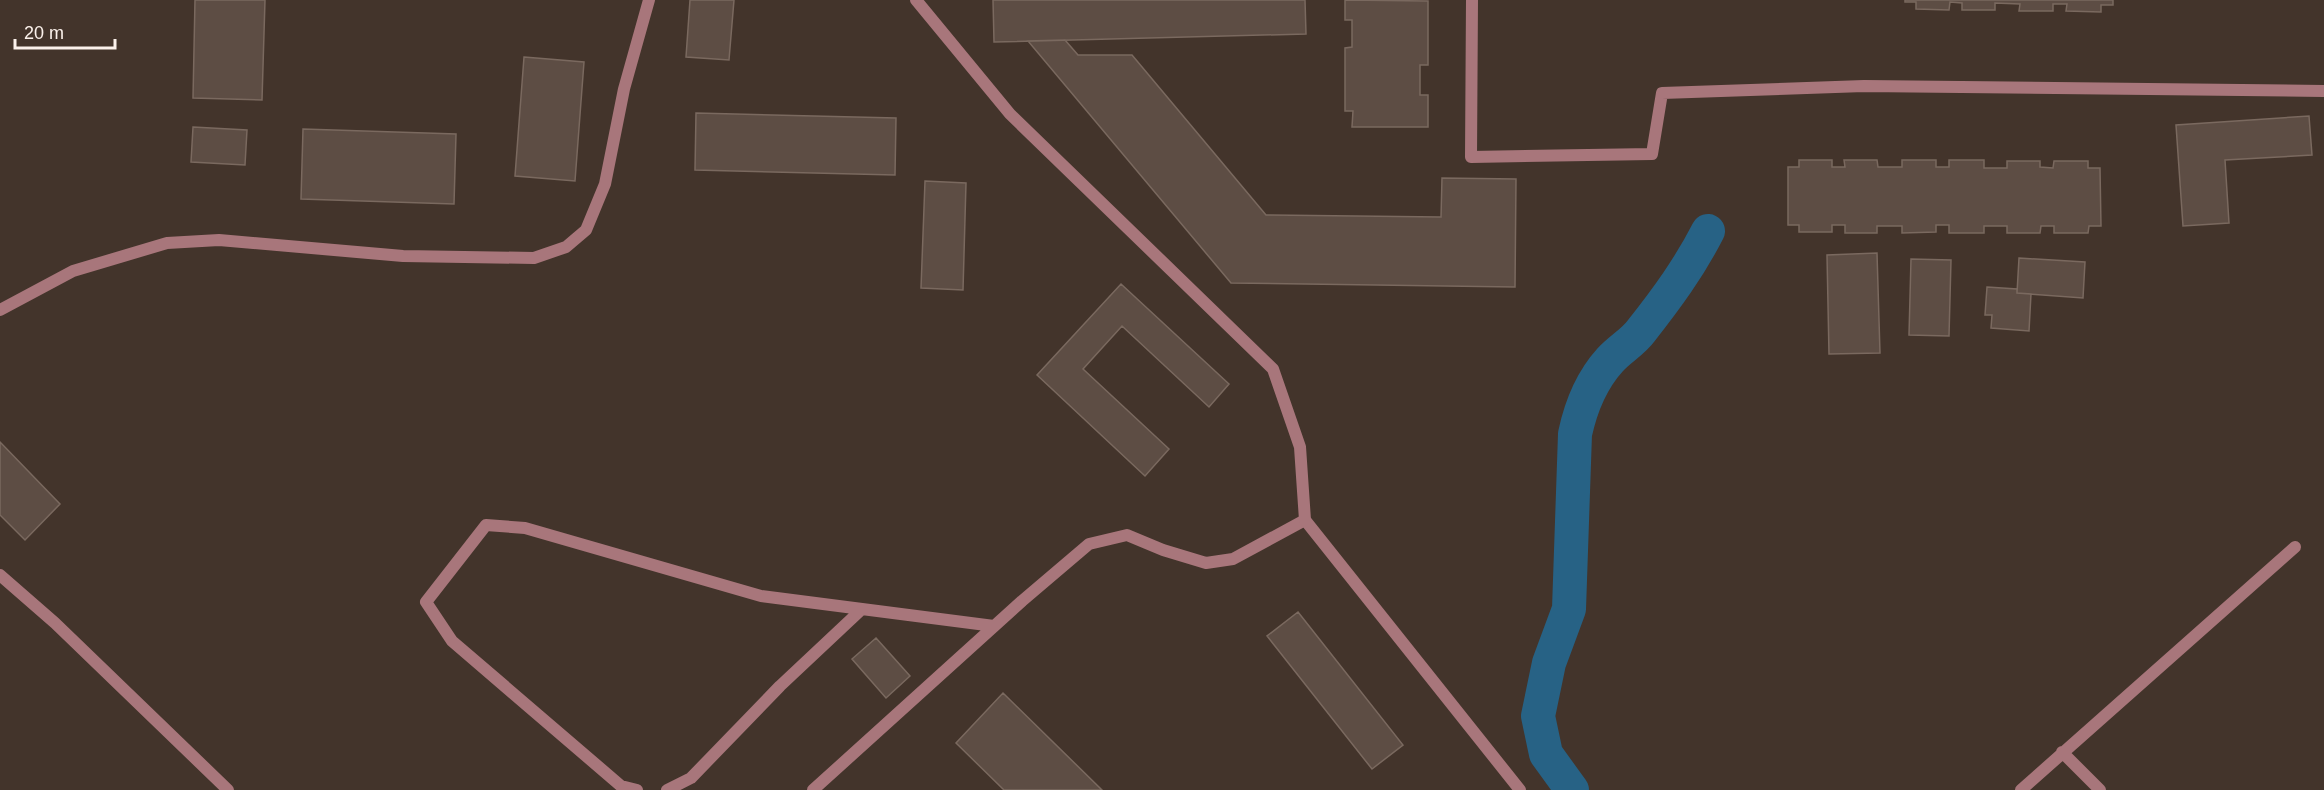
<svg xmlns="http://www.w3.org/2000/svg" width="2324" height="790" font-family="Helvetica,sans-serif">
	<rect width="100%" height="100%" fill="#43342b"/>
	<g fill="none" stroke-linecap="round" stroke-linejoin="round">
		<path stroke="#276285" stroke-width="34" d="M1572 790 1546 754 1538 716 1549 663 1569 609 1575 434C1581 406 1591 381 1610 360 1620 349 1633 342 1641 331 1667 298 1689 268 1708 231"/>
	</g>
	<path fill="#5d4d44" stroke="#7a695f" stroke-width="1.5" d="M195 0H265L262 100 193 98Z
		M690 0H734L729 60 686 57Z
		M993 0H1305L1306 34 994 42Z
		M1345 0 1428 1V65H1420V95H1428V127H1352L1353 111H1345V48L1352 47V20H1345Z
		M1905 0H2113V5H2101V12L2066 11 2067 4H2053V11H2019L2020 4 1995 3V10H1962V3L1950 2 1949 10 1916 9V2H1905Z
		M1065 40 1078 55H1132L1266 215 1441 217 1442 178 1516 179 1515 287 1231 283 1028 41Z
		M524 57 584 62 575 181 515 176Z
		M696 113 896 118 895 175 695 170Z
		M2309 116 2312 155 2225 160 2229 223 2183 226 2176 125Z
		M193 127 247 130 245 165 191 162Z
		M303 129 456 134 454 204 301 199Z
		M1799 160H1832V167H1845L1844 160H1877L1878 167H1902V160H1936V167H1949V160H1984V168H2007V161H2040V167L2053 168 2054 161H2088V168H2100L2101 226H2089L2088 233H2054V226H2041L2040 233H2007V226H1984V233H1949V225H1936V232L1902 233V226H1877V233H1845V225H1832V232H1799V225H1788V167H1799Z
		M925 181 966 183 963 290 921 288Z
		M1877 253 1880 353 1829 354 1827 255Z
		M2019 258 2085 262 2083 298 2017 293Z
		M1911 259 1951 260 1949 336 1909 335Z
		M1121 284 1229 384 1209 407 1122 326 1083 369 1169 449 1145 476 1037 375Z
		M1987 287 2017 289V293L2031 294 2029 331 1991 328 1992 315H1985Z
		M0 442 60 504 25 540 0 515Z
		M1298 612 1403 745 1372 769 1267 636Z
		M876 638 910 676 886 698 852 659Z
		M1003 693 1102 790H1004L956 743Z"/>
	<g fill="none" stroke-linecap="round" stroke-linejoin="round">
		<path stroke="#a8767b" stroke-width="12" d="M637 790 621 786 452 641 426 602 486 525 525 528 761 596 994 626
			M667 790 691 778 780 686 862 609
			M813 790 1022 601 1089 544 1127 535 1163 550 1206 563 1233 559 1305 520"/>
		<path stroke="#a8767b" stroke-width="12" d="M916 0 1010 114 1273 369 1300 447 1305 520 1520 790
			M1472 0 1471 157 1652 154 1662 93 1864 86 2324 91
			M0 310 73 271 167 243 219 240 403 256 534 258 566 247 586 230 605 184 624 89 649 0
			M0 575 55 623 228 790
			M2062 752 2100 790
			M2021 790 2295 547"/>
	</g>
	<path d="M15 39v9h100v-9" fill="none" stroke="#fbf1eb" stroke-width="3"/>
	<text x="24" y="39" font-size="18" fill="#fbf1eb" stroke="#43342b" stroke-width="4.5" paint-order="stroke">20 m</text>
</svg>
